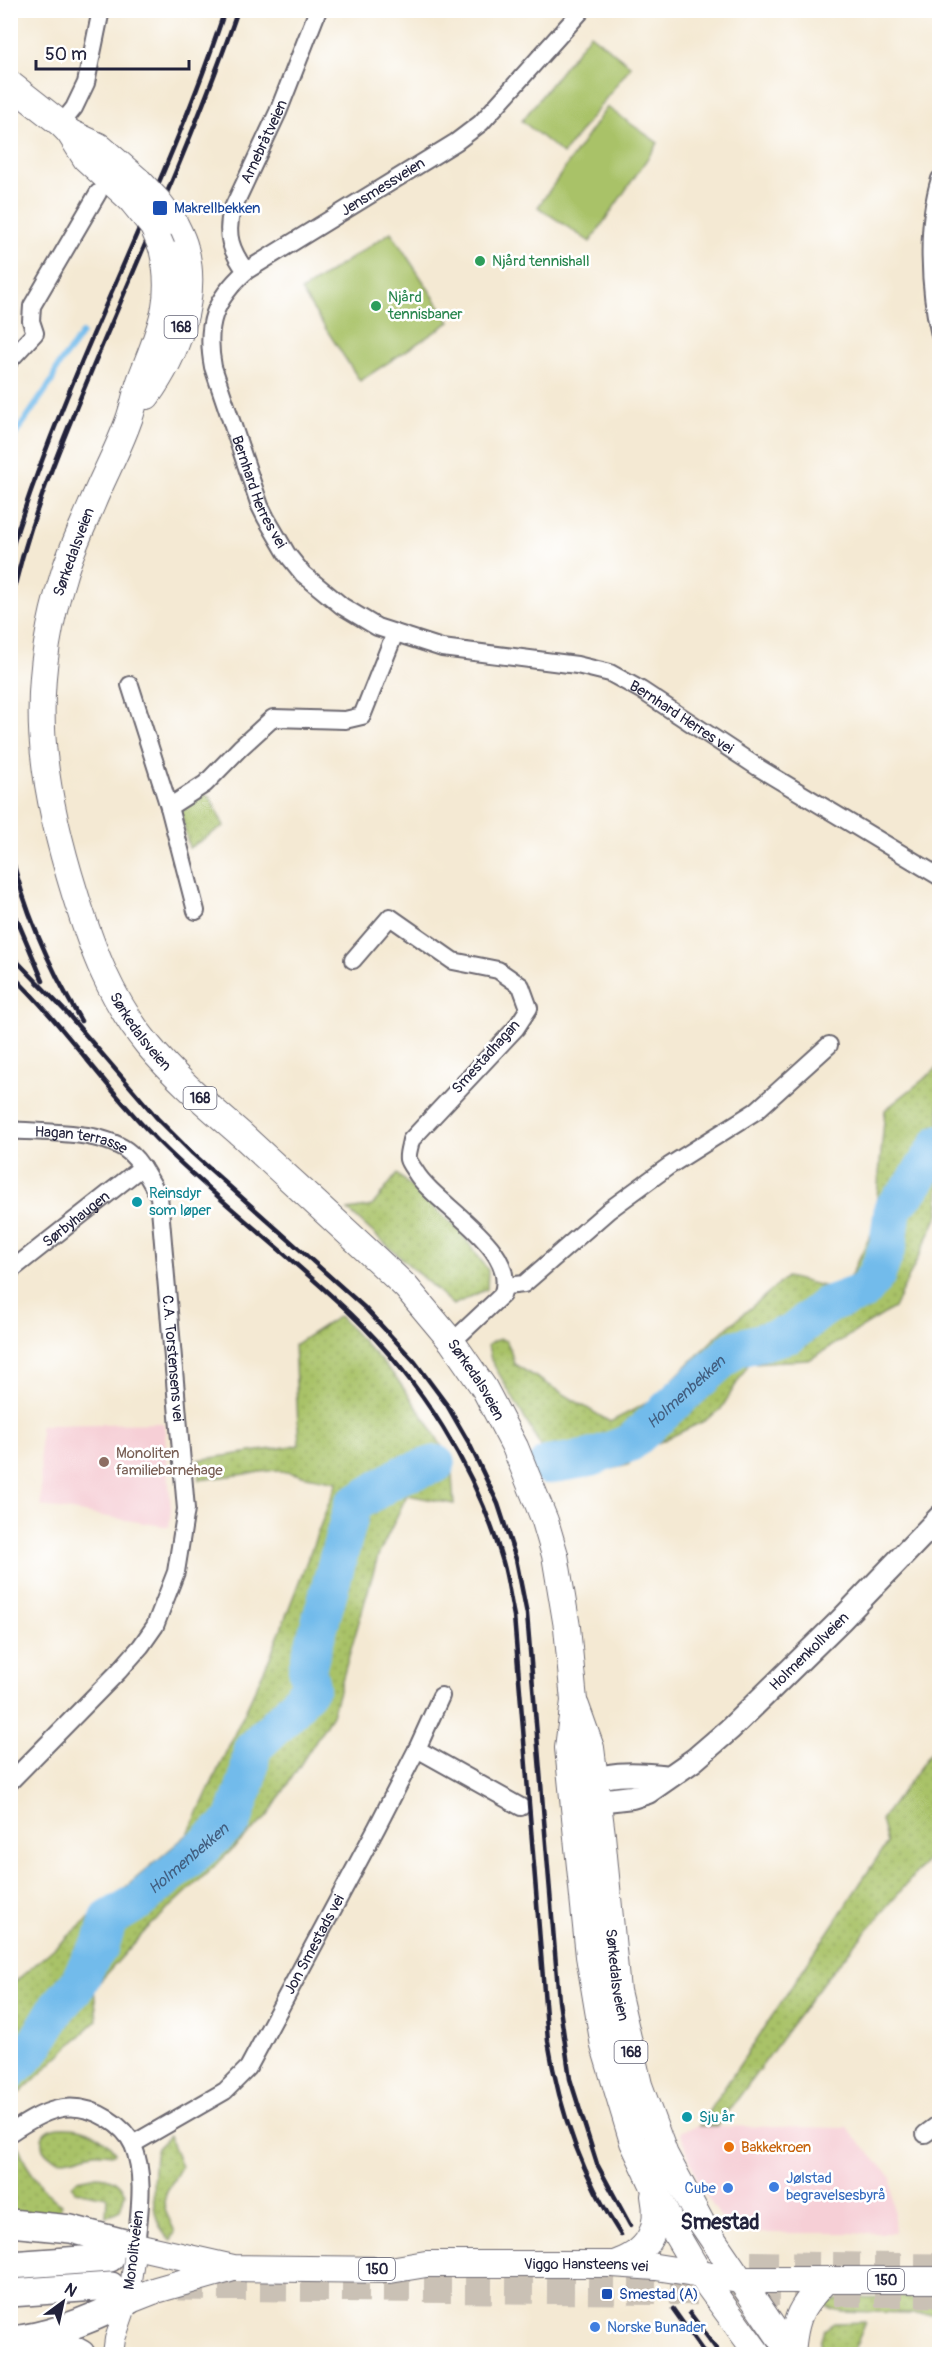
<svg xmlns="http://www.w3.org/2000/svg" width="950" height="2365" font-family="Pangolin,sans-serif">
	<defs>
		<pattern id="grass-dots" width="8" height="8" patternUnits="userSpaceOnUse" patternTransform="scale(1.5)"><rect width="8" height="8" fill="#a9c267"/><path d="M2 2h.1M6 6h.1" fill="none" stroke="#91a65a" stroke-width="1.8" stroke-linecap="round"/></pattern>
	</defs>
	<rect width="100%" height="100%" fill="#fff"/>
	<filter id="ink" filterUnits="userSpaceOnUse"><feTurbulence type="fractalNoise" baseFrequency=".0167" numOctaves="2"/><feDisplacementMap in="SourceGraphic" scale="12" xChannelSelector="R" yChannelSelector="G"/><feConvolveMatrix kernelMatrix="1 2 1 2 8 2 1 2 1" color-interpolation-filters="sRGB"/></filter>
	<filter id="wash" filterUnits="userSpaceOnUse"><feTurbulence type="fractalNoise" baseFrequency=".008" numOctaves="4" result="noise"/><feDisplacementMap in="SourceGraphic" scale="24" xChannelSelector="R" yChannelSelector="G"/><feGaussianBlur stdDeviation="1.35" result="paint"/><feColorMatrix in="noise" values="0 0 0 0 0 0 0 0 0 0 0 0 0 0 0 0 0 1.4 0 .05"/><feComposite in="paint" operator="in"/></filter>
	<g filter="url(#wash)">
		<rect width="100%" height="100%" fill="#f4e9d3"/>
		<path fill="#f6cfd6" d="M164 1423 171 1509 169 1527 41 1506 40 1425Z
			M699 2126 847 2128 891 2177 895 2233H731L699 2185 680 2131Z"/>
		<path fill="url(#grass-dots)" stroke="#667251" stroke-width="1.5" d="M204 794 210 797 224 826 189 848 181 812Z
			M939 1067V1214L894 1308 809 1360 749 1363 721 1409 704 1421 639 1452 628 1465 573 1478 548 1474 544 1452 491 1360 488 1345C508 1330 510 1347 514 1364L610 1422 651 1401 716 1337 787 1277 843 1291 874 1228 885 1110Z
			M397 1174 460 1231 488 1270 487 1289 453 1305 348 1210 372 1206Z
			M339 1316 395 1376 428 1423 451 1462 454 1504 407 1495 378 1556 332 1715 267 1817 147 1929 94 1988 97 2020 21 2092 11 2098V1985L188 1834 271 1655 337 1482 276 1470 199 1480 198 1460 299 1445 294 1345Z
			M939 1741V1846L823 1982 718 2126H699L887 1843 881 1820Z
			M58 2127C82 2125 101 2133 115 2152L114 2154C107 2154 100 2152 94 2153 76 2156 56 2169 43 2149 39 2136 44 2129 58 2127Z
			M169 2136 181 2167 167 2191 164 2202 166 2212 175 2232 171 2241C148 2222 153 2183 155 2155L157 2148Z
			M15 2143C21 2148 22 2156 26 2164 35 2178 46 2195 61 2204L59 2219 11 2214 10 2145Z
			M96 2176C109 2176 119 2181 125 2193L120 2210 106 2217 107 2197 75 2191 72 2185 77 2180Z
			M900 2297 939 2302V2314L842 2311 832 2309 824 2303 844 2298Z
			M866 2322 852 2354H823L820 2343 824 2330 834 2323Z"/>
		<path fill="#a9c267" stroke="#667251" stroke-width="1.5" d="M590 34 631 66 563 154 522 121Z
			M607 107 658 143 590 242 538 207Z
			M391 232 450 322 360 381 301 291Z"/>
		<g fill="none" stroke-linecap="round" stroke-linejoin="round">
			<path stroke="#72bbeb" stroke-width="6" d="M10 442 52 381C57 361 72 351 82 333"/>
			<g stroke="#72bbeb" stroke-width="38">
				<path id="s1" d="M547 1465 590 1458 630 1443 734 1349 791 1334 827 1305 863 1292 877 1274 888 1245 893 1208 911 1188 940 1143"/>
				<path id="s2" d="M10 2071 32 2050 57 2008 78 1984 89 1961 101 1945 109 1919 138 1902 233 1821 248 1777 252 1749 289 1713 311 1686 307 1669 353 1505 401 1475 436 1464"/>
			</g>
		</g>
	</g>
	<g filter="url(#ink)">
		<g fill="none" stroke-linecap="round" stroke-linejoin="round">
			<path stroke="#cac1b5" stroke-width="27" stroke-dasharray="27 14" stroke-linecap="butt" d="M710 2264 940 2267
				M178 2287 940 2294"/>
			<defs>
				<g id="minor">
					<path id="s3" d="M582 10 481 123 456 142 246 271C214 300 205 325 213 367L260 506 266 518 287 554 303 574 342 606 377 627 442 648 577 665 610 673 641 690 759 768 940 877"/>
					<path d="M61 124 74 108 86 83 101 10"/>
					<path d="M940 179C926 224 929 290 940 335"/>
					<path id="s4" d="M246 271C231 251 225 235 232 210L278 112 318 10"/>
					<path d="M10 360 35 333 31 321 32 306 98 193"/>
					<path d="M130 685 169 807 196 911"/>
					<path d="M169 807 205 784 240 748 273 718 345 720 362 716 395 633"/>
					<path d="M353 960 390 917 453 961 498 970 521 986 529 1008 516 1028 411 1140C410 1146 407 1154 408 1159 409 1163 413 1168 415 1171 435 1206 521 1248 502 1295L452 1342"/>
					<path id="s5" d="M10 1130C44 1133 104 1130 130 1153 143 1165 150 1181 159 1196L186 1509 176 1572 155 1626 141 1646 119 1671 10 1782"/>
					<path id="s6" d="M10 1271 142 1167"/>
					<path d="M506 1286 524 1284 609 1210 669 1166 756 1111 829 1045"/>
					<path d="M417 1749 521 1807"/>
					<path d="M10 2133C43 2111 70 2096 108 2119 118 2125 128 2134 133 2145 146 2176 139 2214 136 2246"/>
					<path d="M925 2134 940 2123"/>
					<path id="s7" d="M133 2144 225 2091 248 2068 377 1827 417 1749 441 1696"/>
				</g>
				<path id="tertiary" d="M113 2354 115 2339 128 2301 136 2246"/>
				<g id="secondary">
					<path id="s8" d="M669 1777C638 1773 598 1770 573 1792L598 1801 632 1797 648 1792 694 1760 730 1729 841 1620 940 1517"/>
				</g>
				<g id="primary">
					<path d="M10 84 61 124 69 132 86 159 131 200"/>
					<path d="M69 132 99 146 139 181"/>
					<path id="s9" d="M162 248C175 300 160 329 142 376 136 390 134 407 128 422 118 450 103 477 92 504 82 528 70 552 63 577 27 691 40 782 75 894 92 949 111 1000 148 1045 176 1079 210 1107 243 1136 297 1186 352 1236 406 1287L452 1342 484 1388 515 1447 545 1521 555 1555 567 1627 574 1701 568 1748 589 1956 604 2046 633 2142 676 2234 699 2273 758 2354"/>
					<path d="M147 396C176 356 199 298 185 248 183 239 178 230 174 222"/>
					<path id="s10" d="M576 1706 591 1748 602 1835 617 1991 639 2085 665 2155 701 2222 791 2354"/>
					<path id="s11" d="M136 2246 233 2268 390 2270 426 2264H612L656 2267 739 2280H940"/>
					<path d="M614 2264C648 2253 661 2230 654 2196"/>
					<path d="M128 2301 156 2290 230 2269"/>
					<path d="M792 2354C795 2316 800 2308 826 2280"/>
				</g>
				<path id="trunk" d="M10 2223 71 2229 136 2246
					M10 2265 110 2258
					M10 2293 111 2286
					M44 2334 81 2354
					M10 2340C50 2337 92 2319 128 2301"/>
			</defs>
			<use href="#minor" stroke="#6c6870" stroke-width="20"/>
			<use href="#tertiary" stroke="#6c6870" stroke-width="22"/>
			<use href="#secondary" stroke="#6c6870" stroke-width="26"/>
			<use href="#primary" stroke="#6c6870" stroke-width="28"/>
			<use href="#trunk" stroke="#6c6870" stroke-width="30"/>
			<use href="#minor" stroke="#fff" stroke-width="16"/>
			<use href="#tertiary" stroke="#fff" stroke-width="20"/>
			<use href="#secondary" stroke="#fff" stroke-width="22"/>
			<use href="#primary" stroke="#fff" stroke-width="26"/>
			<use href="#trunk" stroke="#fff" stroke-width="27"/>
			<path stroke="#22223b" stroke-width="4.5" d="M10 554C67 367 164 196 225 10
				M10 607C28 520 64 437 98 355 146 241 197 128 238 10
				M10 849C24 910 49 967 81 1021
				M10 903 43 981
				M10 954 66 1012 157 1118 191 1152 365 1308 415 1362 447 1405 469 1443 498 1504 516 1559 527 1614 559 2001 570 2079 597 2164 630 2225
				M10 973C67 1028 110 1095 167 1150 226 1207 291 1257 350 1313 421 1381 476 1468 503 1562 508 1580 510 1598 514 1616L548 2041C559 2110 582 2176 621 2235
				M673 2309 705 2354
				M690 2313 720 2354"/>
			<defs>
				<path id="primary-bridge" d="M139 181 158 201 174 222
					M131 200 153 227 162 248"/>
			</defs>
			<use href="#primary-bridge" stroke="#6c6870" stroke-width="28" stroke-linecap="butt"/>
			<use href="#primary-bridge" stroke="#fff" stroke-width="26"/>
		</g>
	</g>
	<g fill="#1a4fb4" stroke="#fff" stroke-width="2">
		<rect x="152" y="200" width="16" height="16" rx="3"/>
		<rect x="601" y="2288" width="12" height="12" rx="3"/>
	</g>
	<g fill="#2e9e5b" stroke="#fff" stroke-width="2">
		<circle cx="480" cy="261" r="6"/>
		<circle cx="376" cy="306" r="6"/>
	</g>
	<g fill="#0f9aa8" stroke="#fff" stroke-width="2">
		<circle cx="137" cy="1202" r="6"/>
		<circle cx="687" cy="2117" r="6"/>
	</g>
	<circle fill="#8d6e63" stroke="#fff" stroke-width="2" cx="104" cy="1462" r="6"/>
	<circle fill="#e8710a" stroke="#fff" stroke-width="2" cx="729" cy="2147" r="6"/>
	<g fill="#3f7fe0" stroke="#fff" stroke-width="2">
		<circle cx="774" cy="2187" r="6"/>
		<circle cx="728" cy="2188" r="6"/>
		<circle cx="595" cy="2327" r="6"/>
	</g>
	<g text-anchor="middle" dominant-baseline="central" stroke-width="5" stroke-linejoin="round" paint-order="stroke">
		<g fill="#fff" stroke="#646476" stroke-width="1.5">
			<rect x="164.5" y="316" width="33" height="22" rx="4.5"/>
			<rect x="183.5" y="1087" width="33" height="22" rx="4.5"/>
			<rect x="614.5" y="2041" width="33" height="22" rx="4.5"/>
			<rect x="359" y="2258" width="36" height="22" rx="4.5"/>
			<rect x="868" y="2269" width="36" height="22" rx="4.5"/>
		</g>
		<g font-size="14" font-weight="bold" fill="#22223b">
			<text x="181" y="327">168</text>
			<text x="200" y="1098">168</text>
			<text x="631" y="2052">168</text>
			<text x="377" y="2269">150</text>
			<text x="886" y="2280">150</text>
		</g>
		<g font-size="15" fill="#22223b" stroke="#fff">
			<text stroke="none"><textPath href="#s4" startOffset="141">Arnebråtveien</textPath></text>
			<text transform="translate(383 187) rotate(-32)">Jensmessveien</text>
			<text stroke="none"><textPath href="#s3" startOffset="670">Bernhard Herres vei</textPath></text>
			<text transform="translate(74 552) rotate(-70)">Sørkedalsveien</text>
			<text stroke="none"><textPath href="#s3" startOffset="1178">Bernhard Herres vei</textPath></text>
			<text stroke="none"><textPath href="#s9" startOffset="825">Sørkedalsveien</textPath></text>
			<text transform="translate(486 1057) rotate(-48)">Smestadhagan</text>
			<text stroke="none"><textPath href="#s5" startOffset="72">Hagan terrasse</textPath></text>
			<text stroke="none"><textPath href="#s6" startOffset="84">Sørbyhaugen</textPath></text>
			<text stroke="none"><textPath href="#s5" startOffset="339">C.A. Torstensens vei</textPath></text>
			<text stroke="none"><textPath href="#s9" startOffset="1311">Sørkedalsveien</textPath></text>
			<text stroke="none"><textPath href="#s8" startOffset="392">Holmenkollveien</textPath></text>
			<text stroke="none"><textPath href="#s7" startOffset="279">Jon Smestads vei</textPath></text>
			<text stroke="none"><textPath href="#s10" startOffset="273">Sørkedalsveien</textPath></text>
			<text transform="translate(134 2250) rotate(-83)">Monolitveien</text>
			<text stroke="none"><textPath href="#s11" startOffset="453">Viggo Hansteens vei</textPath></text>
		</g>
		<g font-size="15" fill="#164399" stroke="#fff" text-anchor="start">
			<text x="174" y="208">Makrellbekken</text>
			<text x="619" y="2294">Smestad (A)</text>
		</g>
		<g font-size="15" fill="#27864d" stroke="#fff" text-anchor="start">
			<text x="492" y="261">Njård tennishall</text>
			<text x="388" y="297">Njård<tspan x="388" dy="17">tennisbaner</tspan></text>
		</g>
		<g font-size="15" fill="#0d838f" stroke="#fff" text-anchor="start">
			<text x="149" y="1193">Reinsdyr<tspan x="149" dy="17">som løper</tspan></text>
			<text x="699" y="2117">Sju år</text>
		</g>
		<g font-size="15" fill="#785e54" stroke="#fff" text-anchor="start">
			<text x="116" y="1453">Monoliten<tspan x="116" dy="17">familiebarnehage</tspan></text>
		</g>
		<g font-size="15" fill="#c56008" stroke="#fff" text-anchor="start">
			<text x="741" y="2147">Bakkekroen</text>
		</g>
		<g font-size="15" fill="#366cbe" stroke="#fff" text-anchor="start">
			<text x="786" y="2178">Jølstad<tspan x="786" dy="17">begravelsesbyrå</tspan></text>
			<text x="716" y="2188" text-anchor="end">Cube</text>
			<text x="607" y="2327">Norske Bunader</text>
		</g>
		<g font-size="16" font-style="italic" fill="#425f81" stroke="#fff">
			<text stroke="none"><textPath href="#s1" startOffset="162">Holmenbekken</textPath></text>
			<text stroke="none"><textPath href="#s2" startOffset="284">Holmenbekken</textPath></text>
		</g>
		<g font-size="21" font-weight="bold" fill="#22223b" stroke="#fff">
			<text x="720" y="2222">Smestad</text>
		</g>
	</g>
	<rect width="950" height="2365" fill="none" stroke="#fff" stroke-width="36"/>
	<g transform="translate(63 2302) rotate(33)" stroke="#ffffff" stroke-width="4.5" paint-order="stroke">
	<path d="M0-4.5L10 22L0 15L-10 22Z" fill="#22223b"/>
	<text y="-9" font-size="16" font-weight="bold" text-anchor="middle" fill="#22223b">N</text>
	</g>
	<path d="M36 60v9h153v-9" fill="none" stroke="#22223b" stroke-width="3"/>
	<text x="45" y="60" font-size="18" fill="#22223b" stroke="#ffffff" stroke-width="4.5" paint-order="stroke">50 m</text>
</svg>
